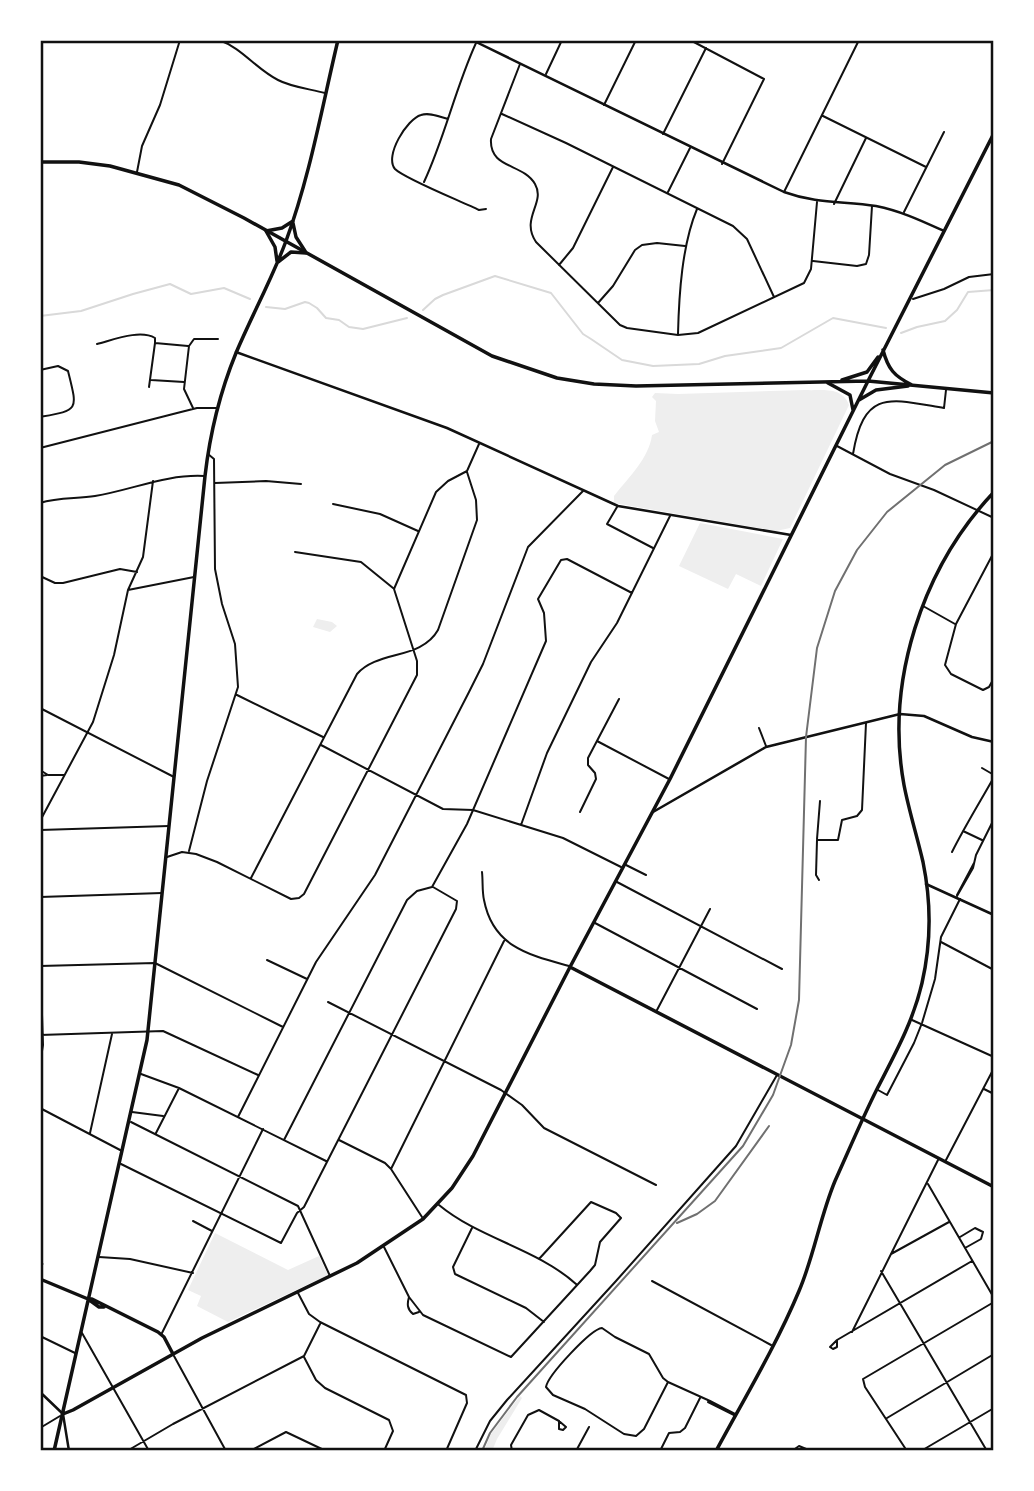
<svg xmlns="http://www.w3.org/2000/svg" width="1034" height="1491" font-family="Raleway,sans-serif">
	<rect width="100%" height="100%" fill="#fff"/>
	<path fill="#eee" d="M805 390C822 391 842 386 849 405L790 528 776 531 614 503V496C629 477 649 458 652 435L659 432 655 421 656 401 652 397 655 393 678 394Z
		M700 523 783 539 761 586 736 574 728 589 679 566Z
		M317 619 332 622 337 626 330 632 313 627Z
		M215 1233 288 1270 319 1256 328 1275 228 1322 197 1306 201 1296 188 1290Z
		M520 1396 522 1398 497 1439 492 1451H484L491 1434Z"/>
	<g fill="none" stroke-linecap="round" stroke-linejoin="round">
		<path stroke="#d9d9d9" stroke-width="2" d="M266 307 285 309 305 302 309 303 317 308 326 318 339 320 349 327 363 329 407 318
			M423 310 435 299 443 295 495 276 551 293 583 334 591 339 622 360 653 366 699 364 725 356 781 348 833 318 886 328
			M40 316 81 311 133 294 170 284 191 294 224 288 250 299
			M901 333 917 327 945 321 957 310 968 292 994 290"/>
		<path stroke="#111" stroke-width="1" d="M40 1270 43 1264"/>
		<path stroke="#111" stroke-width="2" d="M219 40C242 48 256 69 278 80 291 87 310 89 325 93
			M690 40 764 79 722 164
			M520 64 491 139C489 169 523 163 535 184 546 203 520 218 536 242L620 325 627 328 678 335 698 333 804 283 811 269 817 202
			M546 74 562 40
			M604 105 636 40
			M502 114 566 143 733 226 747 239 774 297
			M823 116 926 167
			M448 119C440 117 430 112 421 115 407 119 384 156 395 169 405 179 463 202 479 210L486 209
			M663 134 706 48
			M137 172 142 146 160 105 180 40
			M424 182C445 137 455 89 476 43
			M668 192 690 148
			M784 192 859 40
			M834 204 866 138
			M904 212 944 132
			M813 261 857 266 866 264 869 255 872 206
			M559 265 573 248 613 167
			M913 299 944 289 969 277 994 274
			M598 303 613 286 635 250 642 245 657 243 685 246
			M678 334C679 294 682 245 697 209
			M155 343 188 346
			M97 344C113 340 140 329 155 338V343L149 387
			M40 370 58 366 68 371C78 411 79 410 40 417
			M151 380 184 382
			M193 408 184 389 189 346 194 339H218
			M837 446 890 474 934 490 994 518
			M40 448 181 412 197 408H216
			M853 454C864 388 891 399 944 408L946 390
			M215 483 266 481 301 484
			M40 503C58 497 77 499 95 496 132 490 166 474 204 476
			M333 504 380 514 418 531
			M617 507 607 524 653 548
			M295 552 361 562 393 588
			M994 552 956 624 945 665 951 674 983 690 989 687 994 678
			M40 576 55 583H63L120 569 137 572
			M128 590 194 577
			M923 606 955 624
			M237 695 323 737
			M40 708 174 777
			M759 728 766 746
			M597 741 669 779
			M321 745 443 809 473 810 563 838 621 867
			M982 768 994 775
			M40 770 48 775H64
			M40 776 47 775
			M580 812 596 779 595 773 588 765V758L619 699
			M40 821 93 722 114 655 128 590 143 557 153 481
			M521 825 547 753 591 662 617 623 670 516
			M40 830 169 826
			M963 831 982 840
			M817 839 820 801
			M189 851 207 781 238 687 235 644 222 604 215 569 214 459 208 454
			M952 852C965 826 980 802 994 777
			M167 857 182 852 196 854 217 862 291 899 299 898 304 894 417 675V661L394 589 436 492 448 481 467 471 479 444
			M626 865 646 875
			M482 872C483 881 482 891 484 900 493 947 529 955 569 966
			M251 878 357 674C378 650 421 660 438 630L477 520 476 500 467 472
			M819 880 816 875 817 840H838L842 820 857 816 862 810 866 723
			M617 882 782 969
			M957 895 974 863
			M957 896 973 868 976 855 994 819
			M40 897 162 893
			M595 923 757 1009
			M941 942 994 970
			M40 954 43 1045 40 1063
			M267 960 307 979
			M40 966 155 963 283 1027
			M328 1002 501 1090 522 1105 544 1128 656 1185
			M657 1010 710 909
			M912 1020 994 1057
			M40 1035 163 1031 258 1075
			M141 1074 179 1088 326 1161
			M984 1089 994 1094
			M878 1090 887 1095 914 1043 922 1023 935 979 941 937 960 899
			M40 1108 122 1151
			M132 1112 163 1116
			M238 1117 316 962 375 875 469 692 483 664 528 547 583 491
			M131 1122 298 1206 330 1276
			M90 1133 112 1034
			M156 1133 179 1088
			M284 1140 407 900 417 891 432 887 467 824 546 641 544 613 538 599 561 560 567 559 632 593
			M339 1140 385 1163 391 1169 422 1217
			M946 1160 994 1068
			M121 1164 281 1243 297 1213 304 1207 456 909 457 901 433 887
			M391 1169 504 941
			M928 1184 994 1298
			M439 1205C480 1239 536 1248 576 1284
			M193 1221 212 1231
			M472 1228 453 1267 455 1274 526 1308 544 1322
			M960 1237 975 1228 983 1232 981 1239 965 1248
			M384 1247 409 1297C407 1304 407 1309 413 1314L419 1312
			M891 1254 949 1222
			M99 1257 130 1259 193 1273
			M881 1271 987 1451
			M652 1281 771 1345
			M298 1293 309 1314 320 1322 466 1395 467 1403 446 1451
			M409 1297 423 1315 511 1357 590 1271 595 1265 600 1242 621 1218 616 1213 591 1202 539 1259
			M852 1332 939 1158
			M82 1333 149 1451
			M162 1333 263 1129
			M40 1336 75 1353
			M837 1340 972 1261
			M837 1340V1347L833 1349 830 1347Z
			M174 1356 226 1451
			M304 1357 316 1380 325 1388 389 1420 393 1431 384 1451
			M668 1382 644 1429 636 1436 624 1434 585 1409 553 1395 546 1387C548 1375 591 1329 602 1328L615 1337 649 1354 663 1378 668 1382 710 1401 735 1414
			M708 1402 734 1415
			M887 1418 994 1354
			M559 1421 566 1427 563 1430 559 1429Z
			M40 1428 60 1416
			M127 1451 173 1424 304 1356 320 1324
			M250 1451 286 1432 326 1451
			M475 1451 490 1421 507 1400 616 1281 736 1146 777 1075
			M512 1451 511 1445 528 1415 539 1410 559 1421
			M576 1451 589 1427
			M660 1451 669 1433 680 1432 685 1428 700 1398
			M792 1451 799 1446 811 1451
			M907 1451 865 1387 863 1379 994 1302
			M921 1451 994 1408"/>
		<path stroke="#111" stroke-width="2.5" d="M472 40 784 192C817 204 843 201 876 206 901 211 922 221 944 231
			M236 352 447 428 618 506 791 535
			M653 812 766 747 900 714 924 716 972 737 994 742
			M926 884 994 915
			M40 1392 63 1414 69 1451"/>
		<path stroke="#111" stroke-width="3.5" d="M293 223 296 237 305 251
			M277 261 275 247 266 231 282 228 293 221
			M278 262 291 252 306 253
			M828 383 850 395 853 410
			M859 400 876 390 908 386
			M570 967 994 1187
			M40 1279 88 1299H92L158 1332 164 1337 173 1354
			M88 1299 99 1307H104
			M63 1414 73 1410 202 1338 357 1263 423 1219 452 1188 473 1156 570 967 670 779 868 381
			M54 1451 147 1040 205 476C210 433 220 392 236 353 252 315 272 279 286 241 310 176 322 107 338 40"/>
		<path stroke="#111" stroke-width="3.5" d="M40 162H79L110 166 179 185 244 218 492 356 557 378 594 384 636 386 868 381 994 393
			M883 350C888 369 894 376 912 385
			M842 380 867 372 878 357
			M868 381 994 133
			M716 1451C744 1399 776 1346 799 1291 814 1256 820 1217 835 1181 849 1150 862 1119 877 1089 895 1054 913 1022 922 983 931 944 931 901 923 862 917 836 909 811 904 785 885 682 922 568 994 492"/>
		<path stroke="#707070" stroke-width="2" d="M677 1223 697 1214 715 1201 769 1126
			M482 1451 490 1433 517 1397 743 1146 773 1095 791 1045 799 1000 806 737 817 648 835 591 857 550 887 512 945 465 994 441"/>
	</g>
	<rect width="1034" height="1491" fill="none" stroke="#ffffff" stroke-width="84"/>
	<rect x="42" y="42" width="950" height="1407" fill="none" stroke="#111" stroke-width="2.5"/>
</svg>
